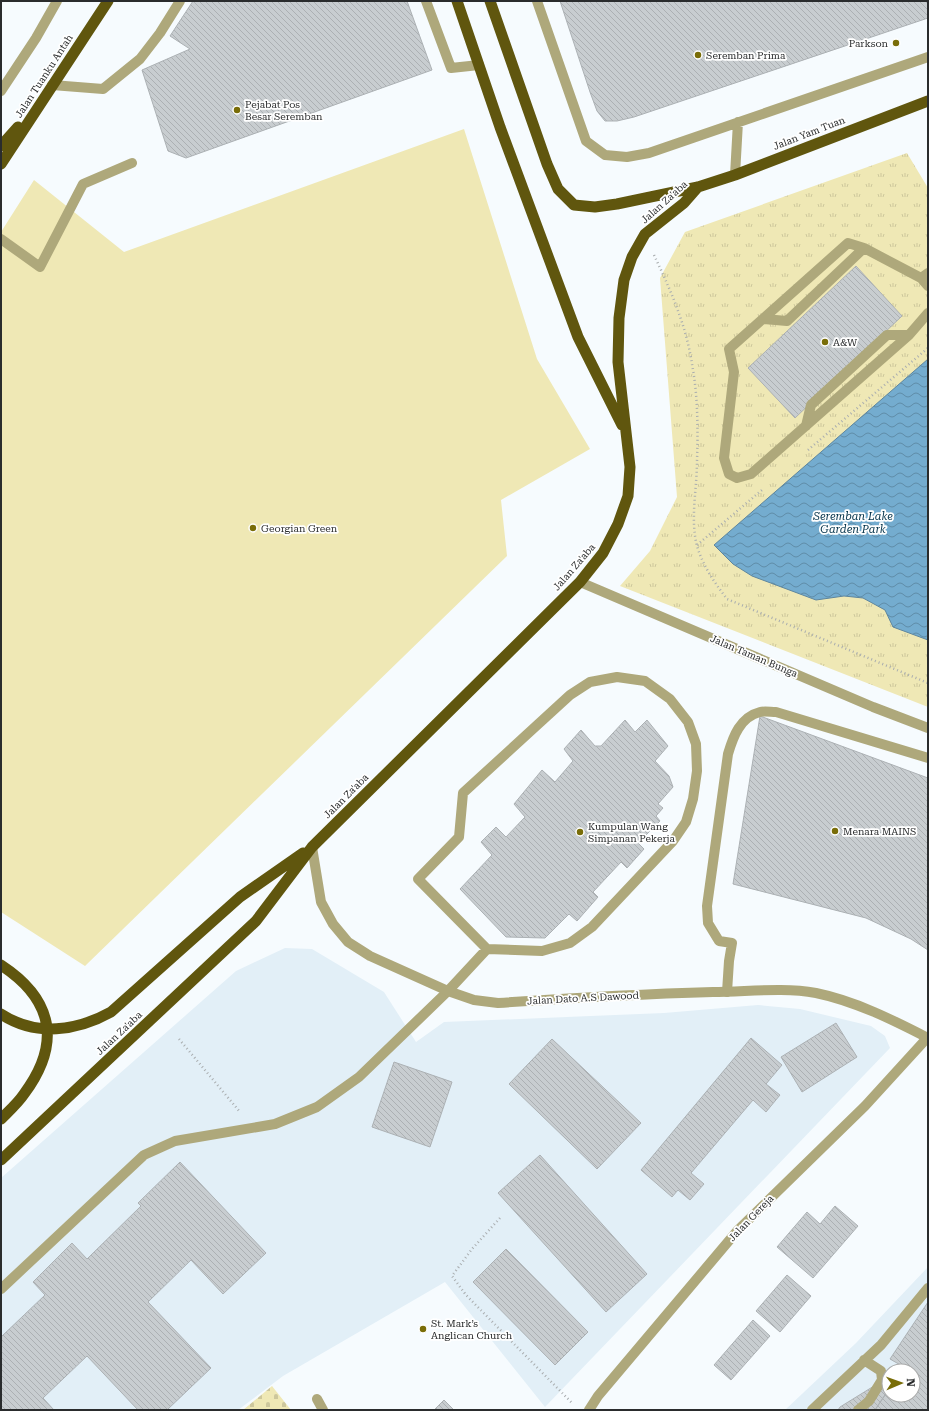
<svg xmlns="http://www.w3.org/2000/svg" width="929" height="1411" font-family="'Roboto Serif',serif">
	<defs>
		<pattern id="cemetery-stones" width="16" height="16" patternUnits="userSpaceOnUse"><rect width="16" height="16" fill="#efe8b5"/><path d="M2 7V4a2 2 0 0 1 4 0v3zM10 15v-3a2 2 0 0 1 4 0v3z" fill="#cdc79c"/></pattern>
		<pattern id="park-tufts" width="24" height="20" patternUnits="userSpaceOnUse"><rect width="24" height="20" fill="#efe8b5"/><path d="M3 7l-1-3M5 7V3M7 7l1-3M15 17l-1-3M17 17v-4M19 17l1-3" fill="none" stroke="#cdc79c"/></pattern>
		<pattern id="water-waves" width="16" height="10" patternUnits="userSpaceOnUse"><rect width="16" height="10" fill="#74accf"/><path d="M0 5q4-4 8 0t8 0" fill="none" stroke="#5f8ca8"/></pattern>
		<pattern id="building-back-hatch" width="6" height="6" patternUnits="userSpaceOnUse"><rect width="6" height="6" fill="#c8cdd0"/><path d="M-1 5l2 2M0 0l6 6M5-1l2 2" fill="none" stroke="#acb0b3"/></pattern>
	</defs>
	<rect width="100%" height="100%" fill="#f6fbfe"/>
	<path fill="#e2eff7" fill-rule="evenodd" d="M285 948 312 949 384 992 416 1042 444 1022 664 1013 758 1005 800 1009 871 1026 885 1036 890 1048 545 1407 445 1282 283 1376 238 1410H1V1178L236 971Z
		M928 1267V1410H785L856 1343ZM889 1371H913V1395H889Z"/>
	<path fill="#efe8b5" d="M464 129 537 359 590 449 501 500 507 556 85 966 1 912V232L34 180 124 252Z"/>
	<path fill="url(#cemetery-stones)" d="M272 1386 291 1410H243Z"/>
	<path fill="url(#park-tufts)" d="M907 153 928 188V707L620 586 650 551 677 497 660 278 685 232Z"/>
	<path fill="url(#water-waves)" stroke="#5e869e" d="M928 359V640L893 627 885 610 863 598 844 596 816 600 752 576 733 564 714 545Z"/>
	<path fill="url(#building-back-hatch)" stroke="#acb1b4" d="M193 1H407L432 70 186 158 168 151 142 70 190 49 170 36Z
		M560 1H928V18L634 117 617 121H605L597 111 590 92Z
		M856 266 902 316 795 418 748 368Z
		M760 716 928 778V950L911 939 866 918 733 884Z
		M625 720 635 732 647 720 668 746 655 761 669 776 673 787 658 804 663 808 656 816 660 821 638 843 644 849 627 868 621 862 593 892 598 897 577 921 569 914 545 938 506 937 460 889 492 855 481 842 496 827 506 837 525 817 514 804 542 770 555 782 573 761 564 749 581 730 595 746H601Z
		M836 1023 857 1057 802 1092 781 1057Z
		M751 1038 782 1065 766 1084 780 1095 766 1112 753 1100 691 1173 704 1184 690 1200 678 1190 672 1197 641 1170Z
		M552 1039 641 1123 597 1169 509 1084Z
		M394 1062 452 1082 430 1147 372 1127Z
		M540 1155 647 1274 606 1312 498 1193Z
		M180 1162 266 1253 223 1294 191 1260 148 1302 211 1368 167 1410H138L87 1356 43 1398 54 1410H1V1337L45 1295 33 1282 72 1243 87 1259 141 1206 138 1203Z
		M835 1206 858 1226 813 1278 777 1247 807 1212 820 1224Z
		M506 1249 588 1332 555 1365 473 1282Z
		M787 1275 811 1296 780 1332 756 1311Z
		M928 1302V1410H875L889 1389V1395H913V1371H901L904 1367 890 1359Z
		M753 1320 770 1336 731 1380 714 1365Z
		M874 1386 887 1392 875 1410H838L840 1407Z
		M444 1400 454 1410H434Z"/>
	<g fill="none" stroke-linecap="round" stroke-linejoin="round">
		<path stroke="#a9adaf" stroke-width="2.5" stroke-dasharray="1 3" stroke-linecap="butt" d="M654 255C671 291 686 325 692 364 698 396 698 429 697 461 697 489 690 519 697 546 703 566 714 582 727 599L928 683
			M808 450 928 348
			M697 545 762 490
			M179 1039 240 1112
			M500 1218 472 1249 452 1276 466 1295 573 1404"/>
		<path stroke="#aea87b" stroke-width="10" d="M426 1 451 68 479 65
			M537 1 586 141 605 155 627 157 649 153 928 57
			M52 85 103 89 140 59 160 33 180 1
			M1 91 36 38 57 1
			M735 175 738 122
			M1 239 40 267 83 184 132 163
			M928 273 921 278 864 248 848 243 729 349 734 372 724 458 729 474 737 478 751 474 909 335 928 313
			M921 278 928 286
			M764 319 787 321 864 248
			M806 426 811 405 887 335H909
			M727 992 729 961 732 943 719 941 708 923 707 906 728 754C733 737 740 717 760 712 764 711 771 712 776 712L928 758
			M1 1289 144 1155 175 1141 275 1124 317 1107 359 1077 448 991 487 949 542 951 570 943 592 927 673 841 686 822 693 799 697 771 696 744 688 722 670 699 645 681 617 677 590 682 570 695 463 793 459 837 418 879 487 949
			M317 1399 323 1410
			M812 1410 881 1345 928 1288
			M858 1410 869 1401 882 1380 881 1371 864 1360"/>
		<path stroke="#aea87b" stroke-width="10" d="M589 1410 598 1396 738 1230 865 1106 927 1038"/>
		<path stroke="#aea87b" stroke-width="10" d="M580 582 873 707 928 728
			M312 847 321 902 333 924 348 942 370 956 448 991 474 1000 498 1003C570 998 641 994 713 992 746 992 783 987 816 993 855 1001 893 1020 928 1038"/>
		<path stroke="#60560e" stroke-width="11" d="M457 1 500 127 578 337 622 425
			M490 1 547 164 558 189 574 205 595 207 617 204 698 187 735 175 928 101
			M1 146 18 127
			M1 164 108 1
			M1 965C53 999 62 1043 24 1094 18 1103 9 1111 1 1119
			M1 1014C36 1037 77 1031 111 1012L240 897 303 853
			M1 1160 256 921 312 847 580 582 603 553 618 524 628 496 630 467 618 362 619 318 624 280 632 257 645 234 684 203 698 187"/>
	</g>
	<g fill="#796d08" stroke="#fff" stroke-width="1.5">
		<circle cx="896" cy="43" r="4"/>
		<circle cx="698" cy="55" r="4"/>
		<circle cx="237" cy="110" r="4"/>
		<circle cx="825" cy="342" r="4"/>
		<circle cx="253" cy="528" r="4"/>
		<circle cx="835" cy="831" r="4"/>
		<circle cx="580" cy="832" r="4"/>
		<circle cx="423" cy="1329" r="4"/>
	</g>
	<g text-anchor="middle" dominant-baseline="central" stroke-width="3.5" stroke-linejoin="round" paint-order="stroke">
		<g font-size="10" fill="#2a2c2d" stroke="#fff" text-anchor="start">
			<text x="888" y="43" text-anchor="end">Parkson</text>
			<text x="706" y="55">Seremban Prima</text>
			<text x="245" y="104">Pejabat Pos<tspan x="245" dy="12">Besar Seremban</tspan></text>
			<text x="833" y="342">A&amp;W</text>
			<text x="261" y="528">Georgian Green</text>
			<text x="588" y="826">Kumpulan Wang<tspan x="588" dy="12">Simpanan Pekerja</tspan></text>
			<text x="843" y="831">Menara MAINS</text>
			<text x="431" y="1323">St. Mark’s<tspan x="431" dy="12">Anglican Church</tspan></text>
		</g>
		<g font-size="10" fill="#2a2c2d" stroke="#fff">
			<text transform="translate(44 76) rotate(-57)">Jalan Tuanku Antah</text>
			<text transform="translate(809 133) rotate(-21)">Jalan Yam Tuan</text>
			<text transform="translate(664 202) rotate(-42)">Jalan Za'aba</text>
			<text transform="translate(574 567) rotate(-49)">Jalan Za'aba</text>
			<text transform="translate(754 656) rotate(23)">Jalan Taman Bunga</text>
			<text transform="translate(346 796) rotate(-45)">Jalan Za'aba</text>
			<text transform="translate(583 998) rotate(-3)">Jalan Dato A.S Dawood</text>
			<text transform="translate(119 1033) rotate(-43)">Jalan Za'aba</text>
			<text transform="translate(751 1218) rotate(-46)">Jalan Gereja</text>
		</g>
		<g font-size="11" font-style="italic" fill="#003149" stroke="#fff">
			<text x="853" y="516">Seremban Lake<tspan x="853" dy="13">Garden Park</tspan></text>
		</g>
	</g>
	<rect width="929" height="1411" fill="none" stroke="#2a2c2d" stroke-width="4"/>
	<g transform="translate(901 1383) rotate(88)"><circle r="19" fill="#ffffff" stroke="#aaabab"/>
	<path d="M0-3L7 15L0 10L-7 15Z" fill="#796d08"/>
	<text y="-6" font-size="11" font-weight="bold" text-anchor="middle" fill="#2a2c2d">N</text>
	</g>
</svg>
